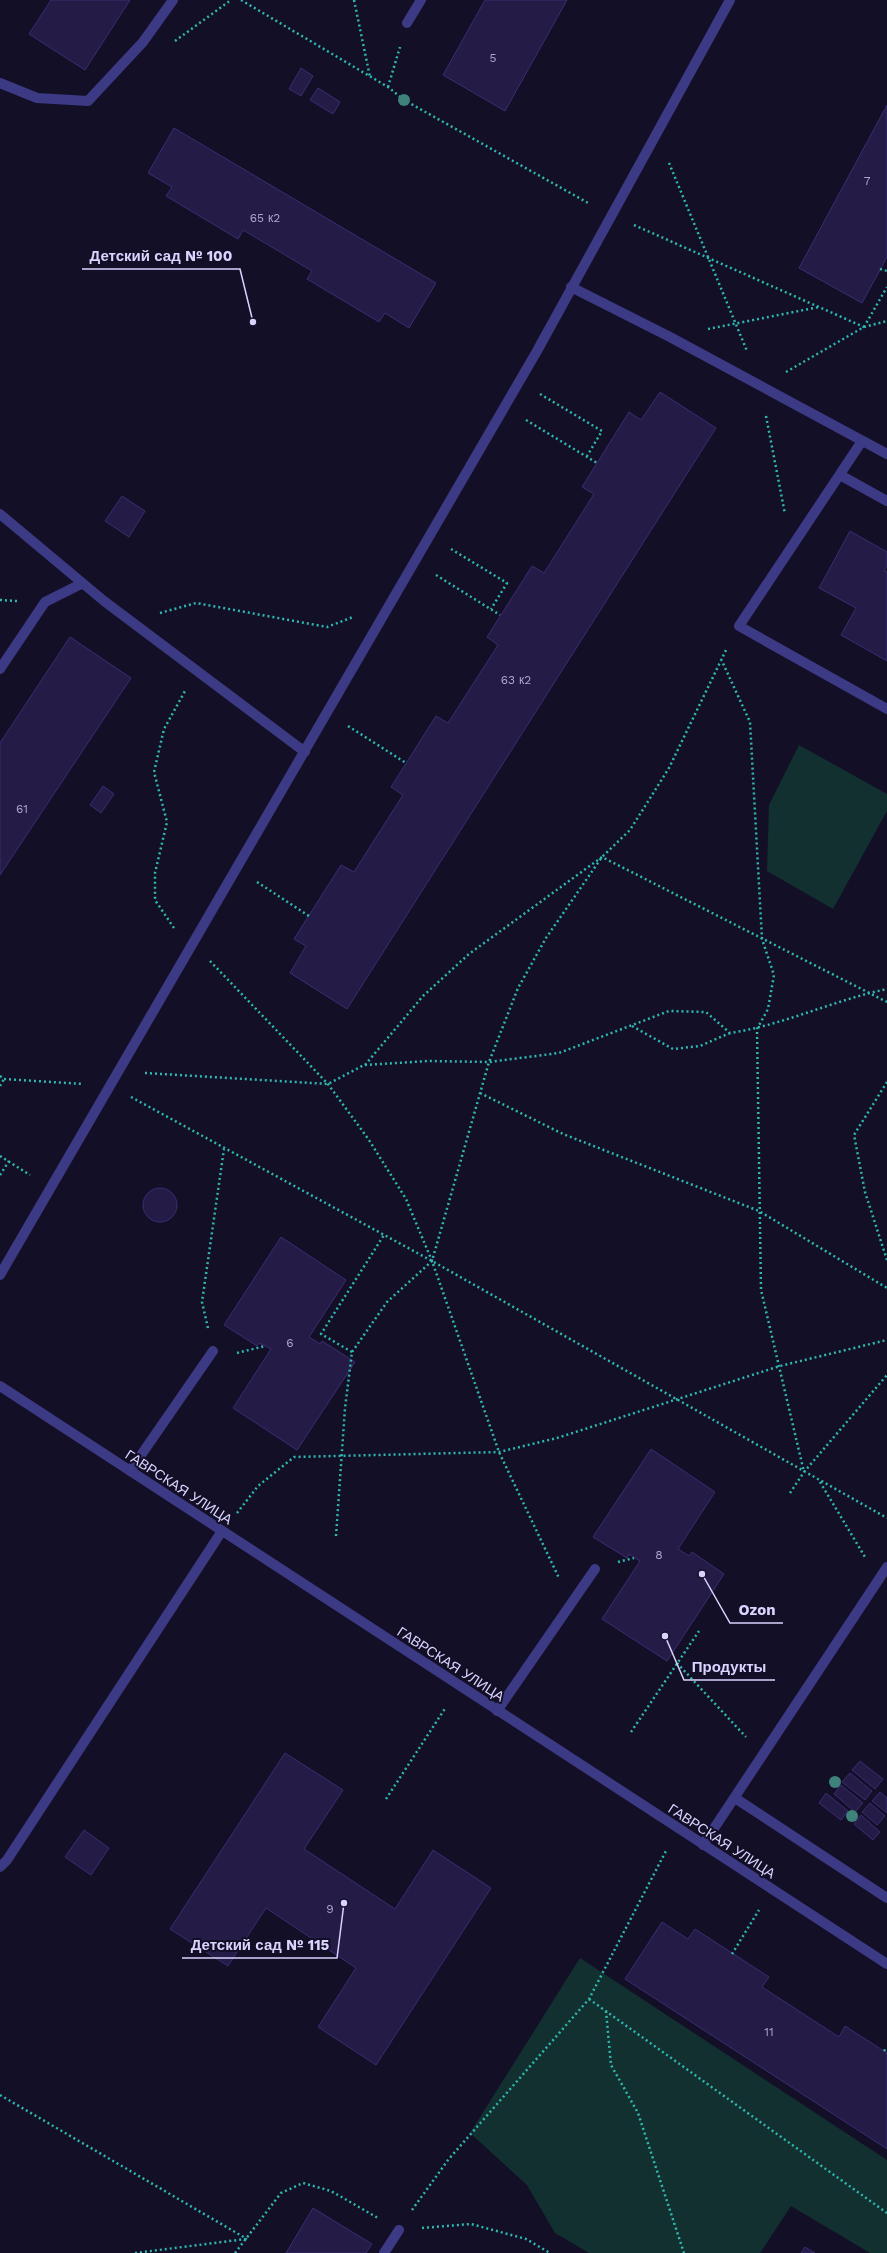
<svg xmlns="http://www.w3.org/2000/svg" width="887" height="2253" font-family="'Work Sans',sans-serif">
	<rect width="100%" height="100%" fill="#130f26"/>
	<path fill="#12302f" d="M799 745 887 794V811L833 909 767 871 769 805Z
		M580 1958 887 2160V2253H870L791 2206 760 2253H589L555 2233 527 2185 470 2133Z"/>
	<path fill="#241b47" stroke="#3b2d73" d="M51 0H130L85 70 29 34Z
		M485 0H567L505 111 443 75Z
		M301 68 313 76 301 96 289 89Z
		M318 88 340 102 333 114 310 100Z
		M887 105V257L862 303 799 268Z
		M174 128 436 283 409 328 385 313 379 322 307 279 312 271 243 230 238 239 166 196 172 187 148 173Z
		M660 392 716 428 347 1009 290 973 306 946 294 939 341 865 354 872 403 795 391 787 436 716 448 723 498 645 487 637 532 566 544 573 594 494 582 487 629 412 641 420Z
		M122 496 145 511 129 537 105 521Z
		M850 531 887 552V566L884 571 887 572V661L841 635 856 608 819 588Z
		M70 637 131 678 0 875V743Z
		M103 786 114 794 101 813 90 805Z
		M143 1205a17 17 0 1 1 34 0a17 17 0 1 1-34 0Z
		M281 1237 346 1280 309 1337 320 1344 322 1341 355 1362 297 1450 233 1408 271 1349 259 1343 257 1346 224 1325Z
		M651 1449 715 1492 678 1549 689 1556 692 1552 724 1574 667 1661 602 1619 640 1561 629 1554 627 1558 593 1537Z
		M285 1753 343 1790 304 1849 395 1909 433 1850 491 1888 376 2065 318 2027 356 1968 266 1908 228 1966 170 1929Z
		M860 1761 883 1779 875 1789 852 1770Z
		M850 1773 872 1791 865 1800 842 1782Z
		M841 1785 863 1803 855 1812 834 1794Z
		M880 1792 887 1798V1813L872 1801Z
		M826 1793 848 1811 841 1820 819 1803Z
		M870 1803 885 1816 877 1825 862 1812Z
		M861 1815 880 1832 873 1840 854 1824Z
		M84 1830 109 1848 91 1875 65 1857Z
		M662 1922 688 1939 695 1929 769 1977 762 1987 839 2037 845 2026 887 2053V2149L625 1979Z
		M313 2208 372 2244 366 2253H286Z
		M805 2247 815 2253H801Z"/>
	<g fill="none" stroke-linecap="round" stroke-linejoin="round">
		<path stroke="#2fb8b0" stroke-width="2.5" stroke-dasharray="2 3" stroke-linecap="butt" d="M241 0 388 87 404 100 590 204
			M354 0 370 77
			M175 41 231 0
			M388 87 400 47
			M669 163 747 351
			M634 225 864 327
			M880 269 887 271
			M864 327 887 287
			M708 329 819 307
			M786 372 864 327 887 321
			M540 394 602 431 587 456
			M766 416 785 514
			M526 420 597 463
			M451 549 507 583 491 609
			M436 575 500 615
			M0 600 17 601
			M160 613 196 603 327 627 353 617
			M721 659 750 722 762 939 774 975 768 1009 757 1029 761 1290 804 1472
			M348 726 406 763
			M257 882 309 916
			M174 928 155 900V873L167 822 154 772 164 729 185 691
			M210 961 328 1084 369 1140 406 1199 432 1261 499 1452 559 1578
			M632 1026 673 1049 700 1046 730 1033
			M365 1065 423 996 469 954 602 857 887 1002
			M145 1073 328 1084 364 1065 428 1061 489 1062 559 1053 669 1011 706 1012 730 1033C784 1025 834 1000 887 989
			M0 1076 4 1079 83 1084
			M887 1082 854 1135 865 1192 887 1260
			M0 1086 4 1079
			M480 1093 563 1134 759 1211 887 1288
			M131 1097 432 1261 887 1518
			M0 1156 30 1175
			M0 1175 9 1161
			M208 1328 202 1302 224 1149
			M352 1352 321 1334 384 1235
			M237 1353 265 1346
			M820 1482 865 1557
			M790 1493 804 1472 887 1375
			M237 1513 258 1486 294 1457 499 1452 557 1438 780 1366 887 1340
			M336 1536 345 1408 352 1352 387 1302 432 1261 489 1062 518 988 546 938 602 857 630 830 669 768 727 648
			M618 1562 634 1558
			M677 1663 746 1737
			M631 1732 699 1631
			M386 1799 446 1707
			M732 1954 759 1910
			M589 1999 887 2213
			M606 2011 611 2065 638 2113 684 2253
			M884 2051 887 2047
			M0 2095 247 2239
			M412 2210 448 2160 589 1999 667 1849
			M422 2228 471 2224 526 2239 550 2253
			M135 2253 246 2239
			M235 2253 281 2193 303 2183 331 2191 378 2218"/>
		<path stroke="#3d3a85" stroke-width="10" d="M407 23 421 0
			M0 83 37 98 88 101 143 42 173 0
			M571 287 670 337 887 454
			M862 441 739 626 887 709
			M840 475 887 501
			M0 514 104 601 305 752
			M0 669 45 602 81 584
			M0 1275 537 351 730 0
			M130 1471 213 1351
			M497 1711 595 1569
			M735 1798 887 1898
			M703 1845 887 1567
			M0 1867 7 1860 222 1531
			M384 2253 399 2230"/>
		<path stroke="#3d3a85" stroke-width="10" d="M0 1386 887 1964"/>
	</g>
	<g fill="#3d827b">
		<circle cx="404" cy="100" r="6"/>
		<circle cx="835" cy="1782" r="6"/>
		<circle cx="852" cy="1816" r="6"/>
	</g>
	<g text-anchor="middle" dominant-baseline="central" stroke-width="4" stroke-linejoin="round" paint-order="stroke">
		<g font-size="12" fill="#aca6d1">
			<text x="493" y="58">5</text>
			<text x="867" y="181">7</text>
			<text x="265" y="218">65 к2</text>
			<text x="516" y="680">63 к2</text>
			<text x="22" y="809">61</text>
			<text x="290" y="1343">6</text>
			<text x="659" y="1555">8</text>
			<text x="330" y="1909">9</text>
			<text x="769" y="2032">11</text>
		</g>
		<g font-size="14" fill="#d9d4ff" stroke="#130f26">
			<text transform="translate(179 1487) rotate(33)">ГАВРСКАЯ УЛИЦА</text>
			<text transform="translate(451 1664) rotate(33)">ГАВРСКАЯ УЛИЦА</text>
			<text transform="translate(722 1841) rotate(33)">ГАВРСКАЯ УЛИЦА</text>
		</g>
	</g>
	<path fill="none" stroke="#d9d4ff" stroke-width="1.5" d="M253 322L240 269H82M702 1574L730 1623H783M665 1636L684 1680H775M344 1903L337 1958H182"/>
	<g fill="#d9d4ff" stroke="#130f26" stroke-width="1.5">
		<circle cx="253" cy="322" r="4"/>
		<circle cx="702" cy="1574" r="4"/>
		<circle cx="665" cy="1636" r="4"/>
		<circle cx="344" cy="1903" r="4"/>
	</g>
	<g font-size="15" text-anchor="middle" font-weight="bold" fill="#d9d4ff" stroke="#130f26" stroke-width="4" stroke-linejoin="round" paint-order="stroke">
		<text x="161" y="261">Детский сад № 100</text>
		<text x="757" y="1615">Ozon</text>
		<text x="729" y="1672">Продукты</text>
		<text x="260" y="1950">Детский сад № 115</text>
	</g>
</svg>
